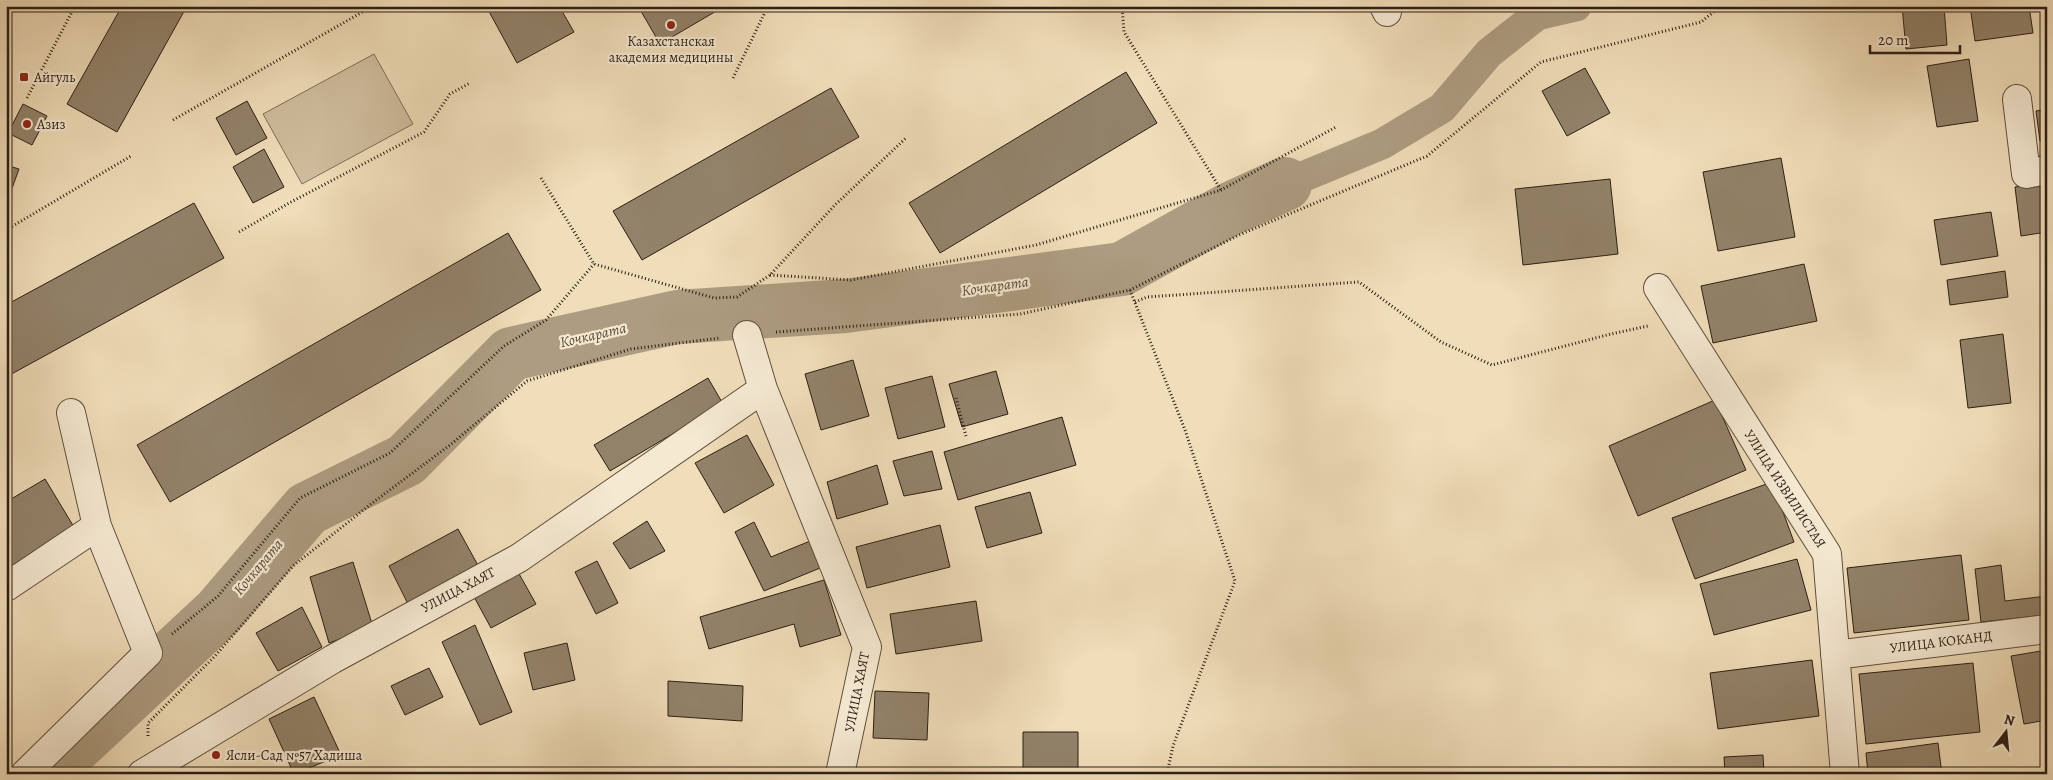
<svg xmlns="http://www.w3.org/2000/svg" width="2053" height="780" font-family="Alegreya,serif">
	<rect width="100%" height="100%" fill="#f0ddb9"/>
	<filter id="stains"><feTurbulence type="fractalNoise" baseFrequency=".004" numOctaves="4"/><feColorMatrix values="0 0 0 0 .2 0 0 0 0 .09 0 0 0 0 .02 0 0 0 .5 -.17"/></filter>
	<radialGradient id="worn" r=".72"><stop offset=".6" stop-color="#630" stop-opacity="0"/><stop offset="1" stop-color="#630" stop-opacity=".3"/></radialGradient>
	<path fill="#cfbd9d" stroke="#7e6e58" d="M374 54 413 124 302 184 263 114Z"/>
	<g fill="none" stroke-linecap="round" stroke-linejoin="round">
		<path stroke="#ad9c81" stroke-width="31" d="M1283 185 1382 144 1442 108 1489 53 1537 15 1576 6"/>
		<path stroke="#ad9c81" stroke-width="54" d="M45 774 219 612 307 509 406 460 511 354 677 317 845 306 1122 269 1230 209 1285 184"/>
	</g>
	<path fill="#92826a" stroke="#2c1f14" d="M122 6H187L117 132 67 104Z
		M486 6H559L574 32 517 63Z
		M638 6H725L660 44Z
		M1902 6H1944L1947 45 1906 49Z
		M1970 6H2029L2033 33 1975 41Z
		M1969 59 1978 121 1937 127 1927 66Z
		M1585 68 1610 113 1567 136 1542 91Z
		M1126 72 1157 123 940 253 909 203Z
		M831 88 859 137 642 260 613 211Z
		M247 101 267 138 236 155 216 118Z
		M23 104 47 116 32 145 8 133Z
		M2047 109V140L2040 141 2036 111Z
		M264 149 284 187 253 203 233 167Z
		M1781 158 1795 237 1718 251 1703 172Z
		M6 165 19 169 6 205Z
		M1610 179 1618 254 1523 265 1515 189Z
		M2047 183V232L2021 236 2015 187Z
		M194 203 224 258 6 377V305Z
		M1991 212 1998 256 1941 265 1934 220Z
		M508 233 541 290 170 502 137 445Z
		M1804 264 1817 321 1713 343 1701 286Z
		M2005 271 2008 297 1950 305 1947 280Z
		M2003 334 2011 403 1968 408 1960 340Z
		M853 360 869 416 821 430 805 374Z
		M996 371 1008 414 962 427 949 384Z
		M932 376 945 427 898 439 885 388Z
		M708 378 723 404 610 471 594 445Z
		M1715 400 1746 470 1638 516 1609 446Z
		M1062 417 1076 465 958 500 944 452Z
		M747 435 774 485 724 513 695 463Z
		M932 451 942 489 904 496 893 461Z
		M877 465 888 504 837 519 827 482Z
		M45 479 77 532 6 574V502Z
		M1772 482 1794 542 1695 579 1672 518Z
		M1030 492 1042 533 987 548 975 507Z
		M647 521 665 551 630 569 613 543Z
		M754 522 771 557 815 539 825 566 764 591 735 532Z
		M940 525 950 567 867 588 856 547Z
		M458 529 480 569 408 604 389 566Z
		M1961 555 1969 620 1854 633 1847 568Z
		M1797 559 1811 610 1714 635 1700 584Z
		M597 561 618 603 596 614 575 572Z
		M353 562 373 627 329 643 310 577Z
		M2001 565 2005 601 2047 596V615L1981 622 1975 569Z
		M518 572 536 604 491 628 473 595Z
		M824 580 841 635 800 647 794 624 709 649 700 617Z
		M976 601 982 641 896 654 890 614Z
		M302 607 322 647 278 671 256 633Z
		M475 625 512 712 480 725 442 642Z
		M567 643 575 680 533 690 524 653Z
		M2047 650V720L2024 724 2011 656Z
		M1812 660 1819 716 1718 729 1710 673Z
		M1973 663 1980 732 1866 744 1859 674Z
		M429 668 443 697 405 715 391 686Z
		M668 681 743 686 742 721 668 716Z
		M875 691 929 693 927 740 873 738Z
		M314 697 341 755 294 774 269 719Z
		M1023 732H1078V774H1023Z
		M1938 743 1942 774H1868L1866 753Z
		M1763 755 1764 774H1725L1724 757Z"/>
	<g fill="none" stroke-linecap="round" stroke-linejoin="round">
		<defs>
			<path id="minor" d="M1384 6 1387 12
				M2017 99 2026 174 2047 170
				M1658 288 1827 554 1845 774
				M747 335 763 389 867 647 840 774
				M6 587 97 526
				M1835 655 2047 629
				M25 774 148 653 97 526 71 413
				M142 774 333 659 519 558 763 389"/>
		</defs>
		<use href="#minor" stroke="#5d4e3d" stroke-width="30"/>
		<path stroke="#2c1f14" stroke-width="3" stroke-dasharray="1 2.5" stroke-linecap="butt" d="M1122 6 1124 32 1221 190
			M733 78 768 6
			M6 91 8 88
			M27 98 75 6
			M173 120 373 6
			M541 178 594 264 714 298 737 297 770 275 835 205 907 137
			M6 230 131 156
			M239 232 291 202 424 132 450 94 470 83
			M770 275 851 280 1036 245 1221 190 1336 127
			M1130 290 1185 430 1235 581 1173 746 1167 774
			M1135 302 1147 297 1359 282 1441 342 1492 365 1611 334 1648 326
			M776 332 1020 314 1130 290 1239 235 1427 156 1541 62 1701 22 1721 6
			M956 398 966 436
			M172 634 218 596 300 498 390 453 504 346 546 320 594 264
			M148 736V723L215 656 293 566 371 504 450 445 527 381 631 349 720 338"/>
		<use href="#minor" stroke="#f5e9d2" stroke-width="28"/>
	</g>
	<g fill="#8f2418" stroke="#f5e9d2" stroke-width="2">
		<circle cx="671" cy="25" r="5"/>
		<rect x="19" y="72" width="10" height="10" rx="2.5"/>
		<circle cx="27" cy="124" r="5"/>
		<circle cx="216" cy="755" r="5"/>
	</g>
	<g text-anchor="middle" dominant-baseline="central" stroke-width="4.5" stroke-linejoin="round" paint-order="stroke">
		<g font-size="14" fill="#2c1f14" stroke="#f5e9d2" text-anchor="start">
			<text x="671" y="41" text-anchor="middle">Казахстанская<tspan x="671" dy="16">академия медицины</tspan></text>
			<text x="34" y="77">Айгуль</text>
			<text x="37" y="124">Азиз</text>
			<text x="226" y="755">Ясли-Сад №57 Хадиша</text>
		</g>
		<g font-size="14" fill="#2c1f14" stroke="#f5e9d2">
			<text transform="translate(1785 489) rotate(57)">УЛИЦА ИЗВИЛИСТАЯ</text>
			<text transform="translate(458 590) rotate(-28)">УЛИЦА ХАЯТ</text>
			<text transform="translate(1941 642) rotate(-7)">УЛИЦА КОКАНД</text>
			<text transform="translate(857 692) rotate(-79)">УЛИЦА ХАЯТ</text>
		</g>
		<g font-size="15" font-style="italic" fill="#594b3a" stroke="#f5e9d2">
			<text transform="translate(995 286) rotate(-8)">Кочкарата</text>
			<text transform="translate(593 335) rotate(-13)">Кочкарата</text>
			<text transform="translate(258 567) rotate(-50)">Кочкарата</text>
		</g>
	</g>
	<rect width="2053" height="780" fill="none" stroke="#f0ddb9" stroke-width="25"/>
	<rect x="8" y="8" width="2038" height="765" fill="none" stroke="#2c1f14" stroke-width="2.5"/>
	<rect x="12" y="12" width="2028" height="755" fill="none" stroke="#2c1f14"/>
	<g transform="translate(2006 732) rotate(16)" stroke="#f5e9d2" stroke-width="4" paint-order="stroke">
	<path d="M0-4L9 19L0 12L-9 19Z" fill="#2c1f14"/>
	<text y="-8" font-size="14" font-weight="bold" text-anchor="middle" fill="#2c1f14">N</text>
	</g>
	<path d="M1870 45v8h90v-8" fill="none" stroke="#2c1f14" stroke-width="2.5"/>
	<text x="1878" y="45" font-size="15" fill="#2c1f14" stroke="#f5e9d2" stroke-width="4" paint-order="stroke">20 m</text>
	<rect width="100%" height="100%" filter="url(#stains)"/>
	<rect width="100%" height="100%" fill="url(#worn)"/>
</svg>
